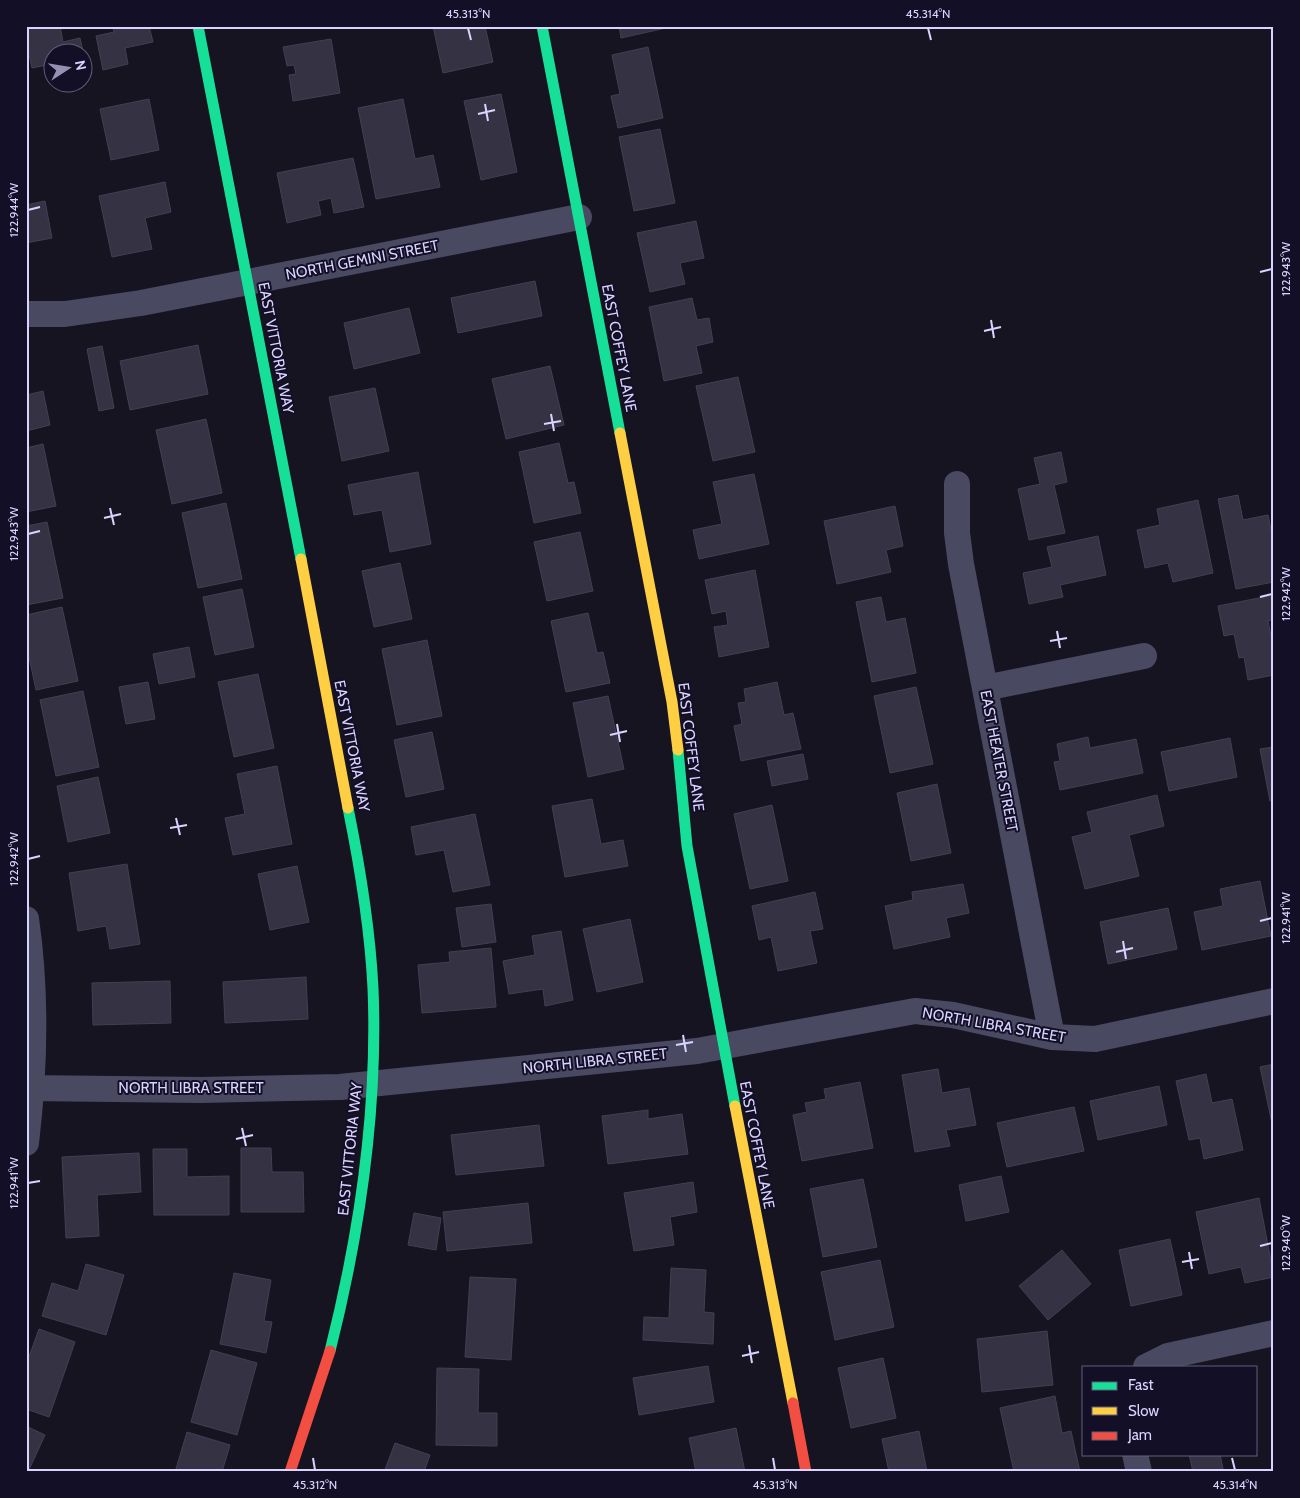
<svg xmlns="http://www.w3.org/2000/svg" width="1300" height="1498" font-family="Cabin,sans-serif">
	<rect width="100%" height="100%" fill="#161421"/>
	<path fill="#343243" stroke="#433f54" d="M26 26H60L63 42 80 38 88 73 82 74V52H52V64L32 68 26 41Z
		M113 26H149L153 42 125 48 128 64 103 70 96 36 114 32Z
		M433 26H485L493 62 443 73Z
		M619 26H665L666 28 621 38Z
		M331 39 340 93 293 101 289 75 296 74 294 65 287 66 283 47Z
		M648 47 663 118 618 128 611 96 620 94 612 55Z
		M501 94 517 172 481 180 464 101Z
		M149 99 159 150 111 160 100 109Z
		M403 99 415 159 433 155 440 187 376 199 358 108Z
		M660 129 675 203 634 211 619 137Z
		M353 158 364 207 334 213 331 198 318 201 321 215 287 223 277 173Z
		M165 182 171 212 145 218 152 249 112 257 99 196Z
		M45 201 52 238 26 243V205Z
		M696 221 704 258 680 263 685 284 650 292 637 233Z
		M535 281 542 316 458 333 451 298Z
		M692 298 697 320 709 318 713 342 696 346 702 373 664 381 649 307Z
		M409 308 420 353 354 369 344 323Z
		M198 345 208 394 130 410 120 361Z
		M102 346 114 408 99 411 87 349Z
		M550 366 564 425 506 439 492 379Z
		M738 377 755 452 713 461 696 386Z
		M375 388 389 451 342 461 329 397Z
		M26 390 27 395 43 391 50 425 26 431Z
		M206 419 222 493 172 504 156 430Z
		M559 443 568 483 574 482 581 513 534 523 519 452Z
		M43 444 56 506 26 512V448Z
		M1061 452 1067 482 1054 485 1065 533 1029 540 1018 489 1040 484 1034 458Z
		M418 472 431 544 390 552 382 510 354 515 348 485Z
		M754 474 769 544 699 559 693 530 722 524 713 482Z
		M1238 495 1243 520 1268 515 1274 545V582L1236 589 1218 499Z
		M1198 500 1213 573 1173 582 1168 563 1145 568 1137 530 1160 525 1157 509Z
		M226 503 242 579 198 588 182 513Z
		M895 506 903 546 886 550 891 572 837 584 824 521Z
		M47 522 63 598 26 605V526Z
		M580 532 593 591 547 601 534 542Z
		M1098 536 1106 575 1060 585 1063 597 1029 604 1023 573 1052 567 1047 547Z
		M400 563 412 619 374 627 362 571Z
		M755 570 769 647 719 657 714 627 728 625 726 611 712 614 705 580Z
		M242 589 254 647 215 655 203 597Z
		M1274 595V619L1268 621 1274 651V675L1248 680 1244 657 1239 658 1234 634 1224 636 1218 606Z
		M881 597 886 622 905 618 916 673 872 682 856 602Z
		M62 607 78 681 36 690 26 643V615Z
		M588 613 597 653 603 652 610 683 566 692 551 621Z
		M427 640 442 716 397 725 382 649Z
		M189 647 195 677 159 684 153 654Z
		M258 674 274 748 234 757 218 682Z
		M148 682 155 719 126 724 119 687Z
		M777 682 784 715 793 713 801 749 741 761 734 726 742 724 738 703 746 702 744 689Z
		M916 687 933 764 890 773 874 696Z
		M83 691 99 767 56 776 40 700Z
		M608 696 624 769 588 777 573 703Z
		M432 732 444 789 406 797 394 740Z
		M1088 737 1090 748 1136 739 1143 773 1060 790 1054 762 1060 761 1057 744Z
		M1230 738 1237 777 1169 791 1161 752Z
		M1274 747V800L1270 801 1260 749Z
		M803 754 808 779 772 786 767 761Z
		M277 766 292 844 233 855 225 818 245 814 237 774Z
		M98 777 110 833 68 842 57 786Z
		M937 784 951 853 911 861 897 793Z
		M1157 795 1164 826 1129 835 1139 876 1085 889 1072 837 1092 832 1087 812Z
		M592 799 601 844 623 840 628 866 565 877 552 806Z
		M772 805 788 881 750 889 734 814Z
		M475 814 490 885 453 892 444 850 416 855 411 827Z
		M127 864 140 944 110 949 106 926 78 931 69 873Z
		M297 866 309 922 270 930 258 874Z
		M1260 881 1271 936 1202 950 1194 912 1223 906 1220 889Z
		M963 884 969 913 946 918 950 937 894 949 885 906 913 900 912 892Z
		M815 892 823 929 810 931 817 963 778 971 771 937 759 940 752 906Z
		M491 904 496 942 462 947 456 908Z
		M1168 908 1177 949 1108 964 1100 922Z
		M630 919 643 982 597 992 583 929Z
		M561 931 573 1000 545 1006 543 989 509 994 503 961 535 955 532 936Z
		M491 948 496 1007 422 1013 418 965 450 962 449 952Z
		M306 977 308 1019 225 1023 223 982Z
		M170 981 171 1023 93 1025 92 983Z
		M1274 1064V1133L1260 1067Z
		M938 1069 942 1093 969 1088 976 1125 946 1130 950 1146 915 1152 902 1075Z
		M1206 1074 1212 1103 1232 1099 1243 1150 1204 1159 1200 1138 1189 1140 1176 1081Z
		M860 1082 873 1148 802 1161 793 1115 807 1112 805 1103 826 1099 824 1089Z
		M1159 1086 1167 1125 1098 1140 1090 1101Z
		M1074 1107 1084 1151 1007 1167 997 1123Z
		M648 1110V1119L682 1114 688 1154 608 1164 602 1116Z
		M539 1125 544 1166 456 1175 451 1135Z
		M241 1148H271L272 1172H303L304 1212H241Z
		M153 1149H187V1177L229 1176V1215H154Z
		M139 1153 141 1192 97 1195 99 1236 66 1238 62 1157Z
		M1001 1176 1009 1212 966 1221 959 1185Z
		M863 1179 877 1247 823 1257 810 1189Z
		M693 1182 697 1212 670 1217 674 1245 634 1251 624 1193Z
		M1259 1198 1274 1277 1245 1283 1241 1267 1209 1274 1196 1212Z
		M528 1203 532 1243 447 1251 443 1212Z
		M414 1213 441 1218 436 1250 408 1245Z
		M1170 1239 1182 1295 1131 1306 1119 1250Z
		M1062 1250 1091 1284 1048 1320 1019 1286Z
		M880 1260 894 1327 835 1340 821 1272Z
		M86 1264 124 1275 106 1335 42 1316 52 1283 78 1291Z
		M671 1268 706 1270 704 1312 714 1313 713 1344 643 1340 644 1317 669 1318Z
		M234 1273 271 1280 264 1321 272 1322 266 1353 220 1344Z
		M470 1277 516 1279 511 1360 465 1357Z
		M39 1329 75 1342 49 1417 26 1409V1365Z
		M1047 1331 1053 1385 982 1392 977 1339Z
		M211 1350 257 1363 237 1435 191 1422Z
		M883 1358 896 1418 851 1428 838 1368Z
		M708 1366 714 1402 639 1415 633 1378Z
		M437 1368 479 1369 478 1413H497V1446L436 1445Z
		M1055 1396 1062 1433 1071 1431 1080 1472H1014L1000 1408Z
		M26 1426 45 1435 28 1472H26Z
		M736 1428 745 1472H696L689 1438Z
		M919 1431 927 1472H889L882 1439Z
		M187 1432 230 1445 222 1472H175Z
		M395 1443 430 1455 424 1472H384Z
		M1189 1454H1220L1223 1469 1193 1472Z"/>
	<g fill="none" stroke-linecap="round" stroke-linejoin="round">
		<path stroke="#4a4962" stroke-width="26" d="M26 314H65L141 303 579 217
			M957 484V533L961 564 1052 1037
			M985 688 1144 656
			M26 919C37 994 35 1067 26 1143
			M26 1088 202 1090 340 1087 697 1051 915 1011 953 1015 1052 1037 1095 1039 1274 1001
			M1146 1367 1168 1356 1274 1333
			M1135 1454 1139 1472"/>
		<path stroke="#16e098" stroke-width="11" d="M198 26 301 559
			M542 26 620 433
			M678 750 687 846 735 1106
			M330 1351C360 1232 378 1111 373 988 370 928 360 867 348 808"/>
		<path stroke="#ffcf43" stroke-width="11" d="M620 433 672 702 678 750
			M301 559 348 808
			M735 1106 793 1403"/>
		<path stroke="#f24e42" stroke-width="11" d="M793 1403 806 1472
			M290 1472 330 1351"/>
	</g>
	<path fill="none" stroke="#d9d4ff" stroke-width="2" d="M468 28 471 40M928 28 931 40M485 104 488 121M478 114 495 110M28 210 40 207M1260 272 1272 269M991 320 994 338M984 331 1001 327M551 414 554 431M544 424 561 421M110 508 114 525M104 518 121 514M28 534 40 531M1260 597 1272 594M1057 631 1060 648M1050 641 1067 638M617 724 620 742M610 735 627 731M176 818 180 835M170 828 187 825M28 859 40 856M1260 921 1272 918M1123 941 1126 959M1116 952 1133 948M683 1035 686 1052M676 1045 693 1042M242 1128 246 1146M236 1139 253 1135M28 1183 40 1181M1260 1246 1272 1243M1189 1252 1192 1269M1182 1262 1199 1259M749 1345 752 1363M742 1356 759 1352M313 1458 315 1470M773 1458 775 1470M1232 1458 1235 1470"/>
	<g text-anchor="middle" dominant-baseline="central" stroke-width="4" stroke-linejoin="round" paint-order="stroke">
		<g font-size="15" fill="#d9d4ff" stroke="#130f26">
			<text transform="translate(362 260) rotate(-11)">NORTH GEMINI STREET</text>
			<text transform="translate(276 348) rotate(79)">EAST VITTORIA WAY</text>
			<text transform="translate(619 348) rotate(79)">EAST COFFEY LANE</text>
			<text transform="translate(352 746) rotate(79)">EAST VITTORIA WAY</text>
			<text transform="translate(691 747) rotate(83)">EAST COFFEY LANE</text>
			<text transform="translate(999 761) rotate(79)">EAST HEATER STREET</text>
			<text transform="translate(994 1025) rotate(10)">NORTH LIBRA STREET</text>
			<text transform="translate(595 1061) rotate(-6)">NORTH LIBRA STREET</text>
			<text x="191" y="1088">NORTH LIBRA STREET</text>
			<text transform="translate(757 1145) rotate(79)">EAST COFFEY LANE</text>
			<text transform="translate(350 1149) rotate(-84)">EAST VITTORIA WAY</text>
		</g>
	</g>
	<rect width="1300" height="1498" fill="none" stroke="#130f26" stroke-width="55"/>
	<rect x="1082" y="1366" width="175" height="90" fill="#130f26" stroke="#625e7d"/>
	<rect x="1092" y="1382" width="25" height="8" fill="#16e098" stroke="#625e7d"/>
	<text x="1128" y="1390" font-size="15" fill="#d9d4ff">Fast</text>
	<rect x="1092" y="1407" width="25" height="8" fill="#ffcf43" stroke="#625e7d"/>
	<text x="1128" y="1416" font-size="15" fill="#d9d4ff">Slow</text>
	<rect x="1092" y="1432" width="25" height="8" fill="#f24e42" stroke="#625e7d"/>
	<text x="1128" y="1440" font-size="15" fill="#d9d4ff">Jam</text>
	<g transform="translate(68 68) rotate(78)"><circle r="24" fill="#130f26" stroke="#625e7d"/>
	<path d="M0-4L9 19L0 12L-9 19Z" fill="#9591b1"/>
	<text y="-8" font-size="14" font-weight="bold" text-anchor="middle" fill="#d9d4ff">N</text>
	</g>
	<rect x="28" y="28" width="1244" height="1442" fill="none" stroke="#d9d4ff" stroke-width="2"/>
	<g font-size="12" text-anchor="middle" fill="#d9d4ff">
		<text x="468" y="18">45.313°N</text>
		<text x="928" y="18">45.314°N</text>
		<text transform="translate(14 210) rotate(-90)" y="4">122.944°W</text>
		<text transform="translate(1286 269) rotate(-90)" y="4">122.943°W</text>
		<text transform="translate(14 534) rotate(-90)" y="4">122.943°W</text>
		<text transform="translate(1286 594) rotate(-90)" y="4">122.942°W</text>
		<text transform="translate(14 859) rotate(-90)" y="4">122.942°W</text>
		<text transform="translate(1286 918) rotate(-90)" y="4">122.941°W</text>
		<text transform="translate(14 1183) rotate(-90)" y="4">122.941°W</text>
		<text transform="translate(1286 1243) rotate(-90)" y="4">122.940°W</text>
		<text x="315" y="1489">45.312°N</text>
		<text x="775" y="1489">45.313°N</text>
		<text x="1235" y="1489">45.314°N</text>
	</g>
</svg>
